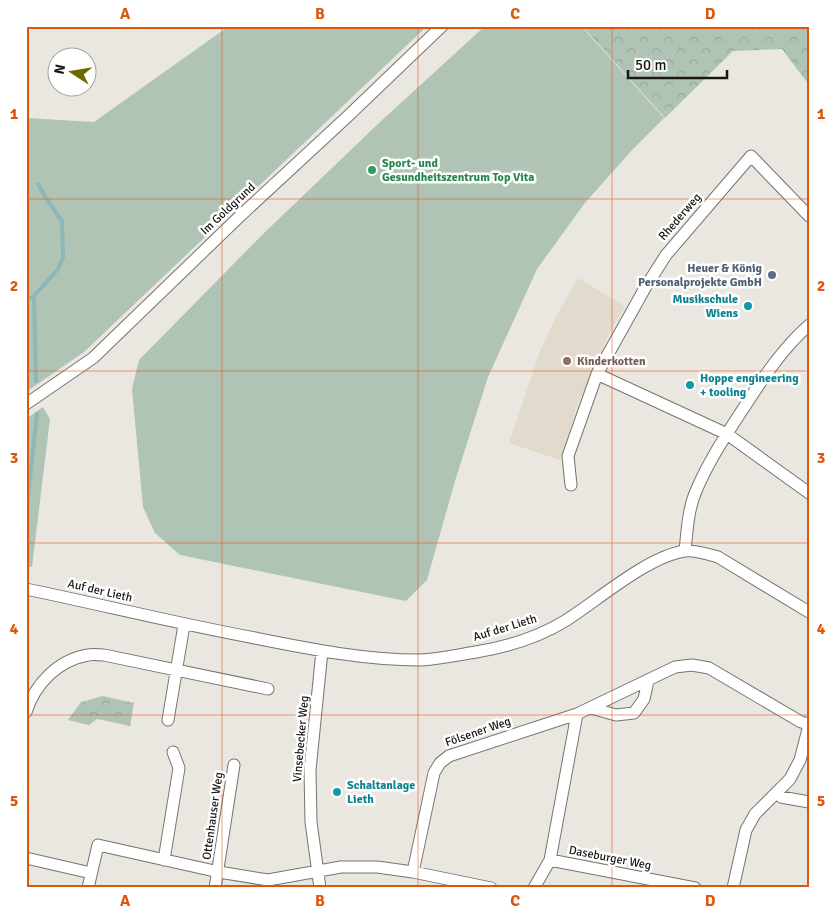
<svg xmlns="http://www.w3.org/2000/svg" width="835" height="914" font-family="Signika,sans-serif">
	<defs>
		<pattern id="forest-crowns" width="20" height="18" patternUnits="userSpaceOnUse" patternTransform="scale(1.25)"><rect width="20" height="18" fill="#afc4b5"/><path d="M2 6a3 3 0 1 1 6 0M12 15a3 3 0 1 1 6 0" fill="none" stroke="#96a89b"/></pattern>
	</defs>
	<rect width="100%" height="100%" fill="#eae7e0"/>
	<path fill="#e2dacd" d="M578 278 625 306 607 338 576 409 560 460 509 443 540 351 556 317Z"/>
	<path fill="#afc4b5" d="M229 26H427L84 352 26 392V118L94 122Z
		M485 26H581L664 118 633 149 584 204 537 269 488 377 455 481 427 580 406 601 180 555 155 533 143 507 132 389 139 360 262 235 379 123Z
		M43 407 50 419 32 567 26 566V419Z"/>
	<path fill="url(#forest-crowns)" d="M582 26H809V85L782 49 733 51 665 118Z
		M103 696 134 703 130 726 97 719 89 725 68 720 81 702Z"/>
	<g fill="none" stroke-linecap="round" stroke-linejoin="round">
		<path stroke="#8eb7b7" stroke-width="4" d="M34 296 36 381
			M26 300 34 296 58 269 63 257 62 221 44 195 38 184
			M26 515 37 414"/>
		<defs>
			<path id="minor" d="M809 216 751 156 666 255 645 288 597 374 727 434 809 493
				M26 404 93 358 239 217 347 117 442 26
				M571 485 568 456 597 374
				M685 551C687 532 688 509 696 491 708 462 726 435 743 409 763 378 782 349 809 325
				M26 589C103 605 179 624 255 638 310 649 364 660 420 660 439 659 457 655 476 652 506 647 539 637 565 621 597 601 648 556 685 551 695 550 708 554 718 557L809 612
				M591 708 616 715 634 713 644 699 648 681
				M26 712C35 684 58 660 88 655 93 654 99 655 104 655L268 689
				M168 720 184 625
				M777 792 781 797 809 802
				M26 858 91 873
				M164 860 179 768 173 752
				M550 860 577 714
				M413 872 434 773 440 763 449 756 577 714 675 667 692 665 709 668 801 722 809 724
				M88 888 98 845 219 872 268 880 341 867H377L413 872 491 888
				M215 888 234 765
				M320 888 311 822 310 770 322 651
				M534 888 550 860 695 888
				M733 888 746 830 755 814 790 779 800 760 809 725"/>
		</defs>
		<use href="#minor" stroke="#77746e" stroke-width="13"/>
		<use href="#minor" stroke="#fff" stroke-width="11"/>
	</g>
	<path fill="none" stroke="#de560c" stroke-width="1" stroke-opacity="0.55" d="M222 26V888M418 26V888M612 26V888M26 199H809M26 371H809M26 543H809M26 715H809"/>
	<circle fill="#2e9e5b" stroke="#fff" stroke-width="2" cx="372" cy="170" r="5"/>
	<circle fill="#5c6f8a" stroke="#fff" stroke-width="2" cx="772" cy="275" r="5"/>
	<g fill="#0f9aa8" stroke="#fff" stroke-width="2">
		<circle cx="748" cy="306" r="5"/>
		<circle cx="690" cy="385" r="5"/>
		<circle cx="337" cy="792" r="5"/>
	</g>
	<circle fill="#8d6e63" stroke="#fff" stroke-width="2" cx="567" cy="361" r="5"/>
	<g text-anchor="middle" dominant-baseline="central" stroke-width="5" stroke-linejoin="round" paint-order="stroke">
		<g font-size="12" font-weight="bold" fill="#27864d" stroke="#fff" text-anchor="start">
			<text x="382" y="163">Sport- und<tspan x="382" dy="14">Gesundheitszentrum Top Vita</tspan></text>
		</g>
		<g font-size="12" fill="#181714" stroke="#fff">
			<text transform="translate(228 209) rotate(-43)">Im Goldgrund</text>
			<text transform="translate(680 217) rotate(-49)">Rhederweg</text>
			<text transform="translate(100 591) rotate(13)">Auf der Lieth</text>
			<text transform="translate(505 628) rotate(-17)">Auf der Lieth</text>
			<text transform="translate(478 732) rotate(-19)">Fölsener Weg</text>
			<text transform="translate(301 739) rotate(-85)">Vinsebecker Weg</text>
			<text transform="translate(213 816) rotate(-82)">Ottenhauser Weg</text>
			<text transform="translate(610 858) rotate(11)">Daseburger Weg</text>
		</g>
		<g font-size="12" font-weight="bold" fill="#4e5e75" stroke="#fff" text-anchor="end">
			<text x="762" y="268">Heuer &amp; König<tspan x="762" dy="14">Personalprojekte GmbH</tspan></text>
		</g>
		<g font-size="12" font-weight="bold" fill="#0d838f" stroke="#fff" text-anchor="start">
			<text x="738" y="299" text-anchor="end">Musikschule<tspan x="738" dy="14">Wiens</tspan></text>
			<text x="700" y="378">Hoppe engineering<tspan x="700" dy="14">+ tooling</tspan></text>
			<text x="347" y="785">Schaltanlage<tspan x="347" dy="14">Lieth</tspan></text>
		</g>
		<g font-size="12" font-weight="bold" fill="#785e54" stroke="#fff" text-anchor="start">
			<text x="577" y="361">Kinderkotten</text>
		</g>
	</g>
	<rect width="835" height="914" fill="none" stroke="#ffffff" stroke-width="55"/>
	<g transform="translate(72 72) rotate(282)"><circle r="24" fill="#ffffff" stroke="#a3a2a1"/>
	<path d="M0-4L9 19L0 12L-9 19Z" fill="#706800"/>
	<text y="-8" font-size="14" font-weight="bold" text-anchor="middle" fill="#181714">N</text>
	</g>
	<path d="M628 70v8h99v-8" fill="none" stroke="#181714" stroke-width="2.5"/>
	<text x="635" y="70" font-size="15" fill="#181714" stroke="#ffffff" stroke-width="4" paint-order="stroke">50 m</text>
	<rect x="28" y="28" width="780" height="858" fill="none" stroke="#de560c" stroke-width="2"/>
	<g font-size="16" text-anchor="middle" font-weight="bold" fill="#de560c">
		<text x="125" y="19">A</text>
		<text x="320" y="19">B</text>
		<text x="515" y="19">C</text>
		<text x="710" y="19">D</text>
		<text x="14" y="119">1</text>
		<text x="821" y="119">1</text>
		<text x="14" y="291">2</text>
		<text x="821" y="291">2</text>
		<text x="14" y="463">3</text>
		<text x="821" y="463">3</text>
		<text x="14" y="634">4</text>
		<text x="821" y="634">4</text>
		<text x="14" y="806">5</text>
		<text x="821" y="806">5</text>
		<text x="125" y="906">A</text>
		<text x="320" y="906">B</text>
		<text x="515" y="906">C</text>
		<text x="710" y="906">D</text>
	</g>
</svg>
